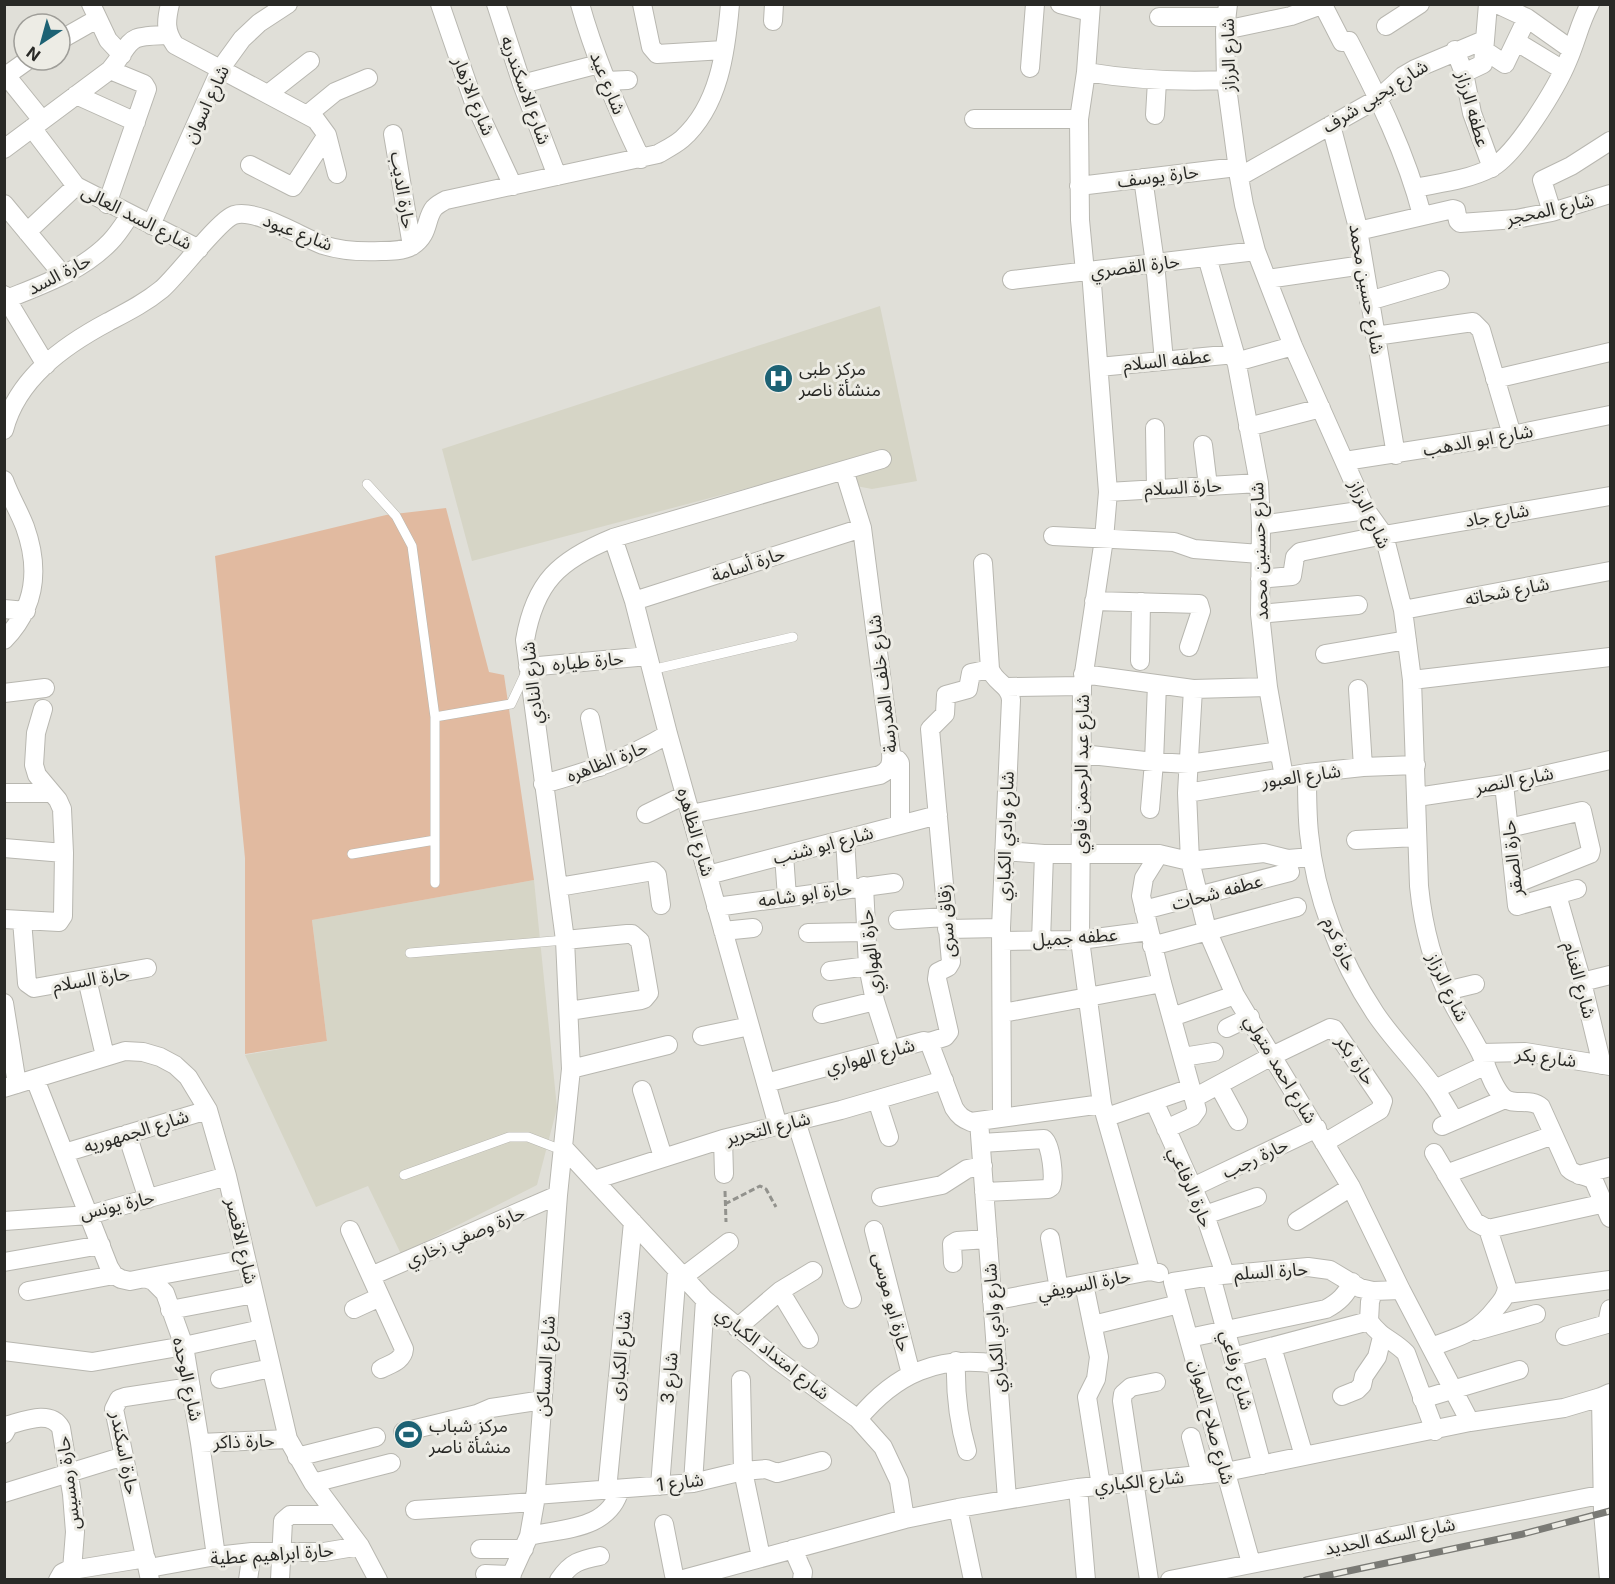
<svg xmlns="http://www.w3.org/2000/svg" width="1615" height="1584" font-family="Inter,'Noto Sans Arabic',sans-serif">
	<rect width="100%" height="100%" fill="#e0dfd8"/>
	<path fill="#d6d5c6" d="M880 306 917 481 872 489 797 475 472 561 442 449Z
		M534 880 557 1108 537 1185 401 1254 368 1186 316 1207 245 1055 327 1041 312 920Z"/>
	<path fill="#e1baa0" d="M446 508 489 672 504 675 534 880 312 920 327 1041 245 1054V858L215 556 386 515Z"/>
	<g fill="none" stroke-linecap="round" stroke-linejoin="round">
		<defs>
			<path id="lane" d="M367 484 396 516 412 546 435 717V883
				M651 670 793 637
				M435 717 511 704 527 670
				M352 854 435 840
				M410 953 565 940
				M404 1175 509 1137H528L554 1147 564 1148"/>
			<path id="street" d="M91 4 108 40 122 55
				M170 4C166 21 165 31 175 45L316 120 327 135 337 174
				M440 4 473 100 513 186
				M496 4 522 84 557 176
				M580 4C595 58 617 109 641 159
				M642 4 651 47 657 54 724 50
				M1060 4 1090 12
				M1228 4 1225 30 1226 80 1239 177 1244 205 1256 251 1293 346 1366 510 1384 535 1403 610 1412 680 1419 886C1423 926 1432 964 1451 1000 1460 1018 1471 1034 1480 1052 1487 1066 1492 1086 1503 1097 1513 1107 1530 1097 1541 1107L1569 1169C1577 1177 1587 1174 1594 1181L1610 1218
				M1497 4 1527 18 1572 50
				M1323 5 1342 42 1349 41C1378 97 1406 153 1422 215
				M1159 17H1226
				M773 21 774 4
				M1386 26 1420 4
				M1225 30 1291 16 1324 4
				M60 40 97 19
				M1517 42 1563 70
				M1455 50 1464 73 1472 113 1492 168
				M1484 50 1505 64 1527 18
				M1030 68 1035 4
				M1086 72C1134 80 1177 82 1226 80
				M4 73 42 120
				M1464 73 1483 64 1488 4
				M7 75 28 60
				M606 81 628 80
				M522 84 599 64
				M268 94 310 61
				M76 95 136 122
				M307 115 335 92 368 78
				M1155 115 1157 81
				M974 119H1079
				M1331 125 1357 224 1396 455
				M32 128 76 186 199 249
				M393 134 412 246
				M4 149 110 70C135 39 123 36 168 35
				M250 165 293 187 327 135
				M1239 177 1379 98 1403 76 1415 69 1484 40
				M1143 178 1155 263 1164 361
				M1079 186 1237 167
				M1415 188C1439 183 1468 180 1491 168 1516 155 1557 87 1568 60 1576 42 1580 22 1590 4
				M4 204 63 275
				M107 204 147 89 144 84 110 70
				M1552 212 1542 180 1571 166 1610 141
				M151 225 221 68 242 39 259 23 288 4
				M1358 231 1453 209 1456 210 1458 221 1460 223 1516 219 1552 212 1610 194
				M27 232 76 186
				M1207 257 1235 354 1259 483 1261 525 1260 614 1268 687 1284 777
				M1091 271 1108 492 1104 539 1082 686 1080 940 1102 1104 1150 1271
				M1085 272 1080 220 1079 119 1086 72 1091 4
				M1267 279 1363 265
				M1012 280 1256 251
				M4 295 46 365
				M4 298 7 299C44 284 82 271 110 242 118 234 124 224 130 215
				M1369 301 1440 280
				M1375 336 1473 322 1481 330 1512 435
				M1236 362 1293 346
				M1099 367 1235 354
				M1495 379 1610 352
				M1248 427 1321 408
				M1155 428 1156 489
				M4 430C17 379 63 346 108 322 127 312 145 303 162 289 178 275 219 220 234 215 256 208 301 237 323 245 342 251 362 252 381 251 391 251 403 251 412 246 430 234 425 219 434 208 437 205 442 202 446 200L658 154C665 150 675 145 682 139 719 106 726 52 730 4
				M1203 445 1208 486
				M1345 461 1512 435 1610 415
				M4 480C10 497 19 511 25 527 40 569 36 607 4 640
				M1108 492 1259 483
				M1261 525 1366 510
				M1053 536 1174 542 1194 549 1260 554
				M613 538 634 601 668 734 778 1126
				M983 563 990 669C995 683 1010 685 1011 700L1001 928 1002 1117
				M1260 579 1292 576 1295 557 1300 552 1384 535 1610 496
				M634 601 862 528
				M1094 601 1199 604 1201 611 1189 647
				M4 609 26 611
				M1403 610 1610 571
				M1260 614 1358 605
				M1325 654 1407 640
				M1140 661 1141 602
				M528 667 648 656
				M1083 674 1193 689 1268 687
				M1412 680 1610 657
				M1007 687 1082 686
				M1193 689 1187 793 1190 861 1207 930 1235 995 1351 1187 1401 1290 1470 1422
				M1358 689 1363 767
				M4 693 45 688
				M590 718 600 767
				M1082 754 1154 762 1189 764 1279 751
				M892 759 898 760 900 763V823
				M1307 773C1307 793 1307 814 1309 833 1315 897 1340 960 1375 1013 1393 1040 1417 1063 1435 1089 1442 1099 1448 1110 1454 1120
				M543 784C587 772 629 758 668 734
				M1504 784 1517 906 1577 889
				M4 793H52
				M1187 793 1307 773 1363 767 1416 765
				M1417 797 1504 784 1610 760
				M1150 809 1154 762 1157 684
				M646 814 685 795
				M691 814 880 775C890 770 892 764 891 753L862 528 844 470
				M1509 828 1582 811 1591 850 1590 854 1515 884
				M845 839 848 888
				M1356 840 1417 837
				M4 848 64 853
				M1004 851 1044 854H1159L1189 861 1264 853 1288 859 1312 857
				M1159 854 1144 878 1141 896 1162 983 1197 1110 1192 1117 1166 1129
				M784 855 787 897
				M708 875 938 815
				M864 886 868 966 875 1001 891 1051
				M558 887 653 871 657 875 661 905
				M1557 895 1582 982 1602 1065
				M716 907 894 883
				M1144 910 1290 872
				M4 919 59 922 63 916 64 853 62 809 58 800 37 775 34 765 36 733 43 709
				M22 920 27 983 34 988 147 968
				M898 920 946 917
				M947 929 1001 928
				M723 931 753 928
				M808 933 865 932
				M565 940 627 934H632L640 941 649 993 644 999 641 1000 569 1011
				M1002 941 1080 940 1149 931
				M1041 941 1044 854
				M1152 946 1297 907
				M830 971 868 966
				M87 979 105 1056
				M1582 982 1610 975
				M1446 991 1475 984
				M4 1003 17 1084
				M1003 1013 1162 983
				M822 1014 875 1001
				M1172 1017 1235 995
				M1227 1028 1250 1017
				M702 1036 750 1026
				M929 1042 945 1037 949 1032 937 979 938 972 948 967 951 962 930 729 945 714 946 695 968 689 971 673 990 669
				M1481 1053 1525 1052 1610 1066
				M1183 1057 1214 1052
				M571 1069 668 1045
				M35 1079 109 1267 114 1275 121 1279 130 1281 145 1278 153 1281 165 1293 184 1346 200 1443 216 1556
				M766 1083 924 1041 929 1042 954 1108C959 1116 963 1119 971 1122L1102 1104
				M1219 1086 1238 1121
				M4 1088 125 1051 143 1052 160 1057 175 1065 188 1077 208 1110 227 1176 288 1439 313 1483 360 1546 378 1580
				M1435 1089 1486 1065
				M642 1090 663 1157
				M1194 1098 1272 1056 1330 1028 1334 1029 1383 1101 1380 1110 1324 1143
				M877 1100 889 1137
				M1154 1101 1205 1215 1225 1274
				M1107 1117 1191 1088
				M796 1121 852 1299
				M979 1121 1007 1499
				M1442 1126 1505 1099
				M127 1134 148 1199
				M723 1139 724 1174
				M981 1143 1044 1139C1051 1145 1055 1178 1051 1187L1048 1189 984 1192
				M564 1148 705 1300 776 1359 858 1419 883 1447 899 1481 905 1519
				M64 1153 208 1110
				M1434 1153 1475 1222 1488 1229 1610 1202
				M1446 1174 1553 1135
				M1579 1175 1610 1167
				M594 1180 723 1139 841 1110 944 1080
				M1193 1187 1317 1128
				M881 1197 942 1185 967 1169 983 1166
				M1205 1215 1257 1197
				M4 1221 89 1215 227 1176
				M1297 1221 1351 1187
				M350 1230 404 1349C403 1361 390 1364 381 1369
				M874 1230 911 1374
				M1050 1238 1059 1289
				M4 1262 101 1245
				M953 1263 952 1244 957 1241 988 1239
				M371 1276 558 1195
				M1211 1276 1262 1465
				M683 1277 729 1242
				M145 1278 246 1259
				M1173 1282 1251 1563
				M1173 1282 1211 1276 1308 1267 1330 1270 1360 1288 1373 1291 1401 1290
				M1084 1284 1099 1357 1096 1379 1087 1397 1101 1486
				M28 1291 114 1275
				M780 1291 809 1339
				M1373 1291 1370 1302 1369 1321C1382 1339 1392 1339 1406 1353L1435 1431
				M1506 1294 1610 1280
				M992 1301 1150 1271 1159 1273
				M354 1309 380 1297
				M170 1310 254 1294
				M1093 1325 1179 1304
				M737 1328 780 1291 813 1271
				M1476 1331 1536 1314
				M1565 1336 1607 1324 1610 1309
				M1189 1338 1326 1309C1339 1302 1346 1295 1352 1282
				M1272 1347 1304 1456
				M1431 1347C1460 1336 1476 1334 1496 1308 1502 1301 1506 1296 1507 1287L1488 1229
				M4 1351 92 1362 184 1346 262 1329
				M1233 1357 1369 1321
				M956 1361C955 1393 958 1420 967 1451
				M220 1379 271 1368
				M741 1380 743 1471 761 1557
				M1342 1396 1357 1390 1362 1385 1364 1376 1377 1357 1382 1337
				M1422 1399 1519 1370
				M858 1419C896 1373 938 1355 997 1364
				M403 1432 477 1414 491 1408 543 1400
				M4 1434 9 1425C26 1420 51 1410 61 1428L72 1494 75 1532 72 1570
				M1191 1437 1201 1475
				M200 1443 288 1439
				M297 1457 376 1437
				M313 1483 391 1463
				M693 1483 705 1300
				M660 1486 677 1270
				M1078 1488 1086 1580
				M607 1490 633 1222
				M4 1493 124 1456
				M535 1495 693 1483 743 1471 766 1469 777 1473 822 1461
				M958 1508 973 1580
				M415 1510 535 1502
				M664 1524 674 1575 679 1580
				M529 1536C564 1528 609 1530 620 1489
				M480 1549H524
				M793 1549 803 1572 802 1580
				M149 1568 216 1556 252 1552H324L360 1546
				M485 1574 512 1575
				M58 1580 62 1573 66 1571 146 1558
				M150 1580 114 1409 119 1399 125 1397 191 1387
				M248 1580 252 1552
				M280 1580 283 1521 290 1515H337
				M509 1580 529 1536 535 1502 558 1195 571 1069 565 940 525 640C535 582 559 560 613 538L882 459
				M559 1580C571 1562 580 1560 600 1556
				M680 1580 905 1519 958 1508 1078 1488 1226 1472 1470 1422 1564 1408 1601 1397
				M1149 1580 1122 1401 1123 1394 1131 1387 1156 1382
				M1170 1580 1610 1493
				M1609 1580 1603 1512 1601 1397 1610 1393"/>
		</defs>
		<use href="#lane" stroke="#b8b7b0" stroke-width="10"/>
		<use href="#street" stroke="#b8b7b0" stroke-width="20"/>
		<path stroke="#92928d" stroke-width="3" stroke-dasharray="6 3" stroke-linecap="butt" d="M725 1191 726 1222
			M725 1204 760 1186 766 1189 776 1207"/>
		<use href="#lane" stroke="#fff" stroke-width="9"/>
		<use href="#street" stroke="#fff" stroke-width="18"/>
		<defs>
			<path id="rail" d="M1306 1580 1523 1534 1610 1511"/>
		</defs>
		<use href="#rail" stroke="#7a7a75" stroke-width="7"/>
		<use href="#rail" stroke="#edece5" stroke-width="4.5" stroke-dasharray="14" stroke-linecap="butt"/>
	</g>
	<defs>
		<symbol id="hospital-disc" viewBox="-11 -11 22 22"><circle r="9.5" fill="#1d6274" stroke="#edece5"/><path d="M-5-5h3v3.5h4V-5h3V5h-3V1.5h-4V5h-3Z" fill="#fff"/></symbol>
		<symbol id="stadium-disc" viewBox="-11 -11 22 22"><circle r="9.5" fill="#1d6274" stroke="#edece5"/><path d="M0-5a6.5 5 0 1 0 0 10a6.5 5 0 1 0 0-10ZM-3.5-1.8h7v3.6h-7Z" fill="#fff"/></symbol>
	</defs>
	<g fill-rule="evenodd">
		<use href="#hospital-disc" x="762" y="362" width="33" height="33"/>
		<use href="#stadium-disc" x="392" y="1418" width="33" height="33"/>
	</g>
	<g text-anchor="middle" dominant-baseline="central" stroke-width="6" stroke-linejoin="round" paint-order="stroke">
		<g font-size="18" fill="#292926" stroke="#edece5">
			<text transform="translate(1228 55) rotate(-91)">شارع الرزاز</text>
			<text transform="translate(608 83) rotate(68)">شارع عيد</text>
			<text transform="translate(526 90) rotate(70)">شارع الاسكندريه</text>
			<text transform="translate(474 96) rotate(68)">شارع الازهار</text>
			<text transform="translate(1375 96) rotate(-32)">شارع يحيى شرف</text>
			<text transform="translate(206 104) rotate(-65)">شارع اسوان</text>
			<text transform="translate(1473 109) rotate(74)">عطفه الرزاز</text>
			<text transform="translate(1158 176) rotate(-7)">حارة يوسف</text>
			<text transform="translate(403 190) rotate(81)">حارة الديب</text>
			<text transform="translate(1550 209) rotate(-13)">شارع المحجر</text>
			<text transform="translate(137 217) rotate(27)">شارع السد العالى</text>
			<text transform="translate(298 232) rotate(21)">شارع عبود</text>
			<text transform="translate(1135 266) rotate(-7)">حارة القصري</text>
			<text transform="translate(59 274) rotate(-27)">حارة السد</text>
			<text transform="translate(1367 289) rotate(80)">شارع حسين محمد</text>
			<text transform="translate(1167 360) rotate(-6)">عطفه السلام</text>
			<text transform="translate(1478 440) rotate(-10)">شارع ابو الدهب</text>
			<text transform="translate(1183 487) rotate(-3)">حارة السلام</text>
			<text transform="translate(1370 514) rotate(65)">شارع الرزاز</text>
			<text transform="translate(1497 515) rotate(-10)">شارع جاد</text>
			<text transform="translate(1259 551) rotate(-92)">شارع حسنين محمد</text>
			<text transform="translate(748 564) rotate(-18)">حارة أسامة</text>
			<text transform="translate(1507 591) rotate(-11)">شارع شحاته</text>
			<text transform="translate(588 661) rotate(-5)">حارة طياره</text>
			<text transform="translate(532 683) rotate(-96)">شارع النادي</text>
			<text transform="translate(882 684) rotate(-97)">شارع خلف المدرسة</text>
			<text transform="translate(607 761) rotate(-21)">حارة الظاهره</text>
			<text transform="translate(1081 774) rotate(-89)">شارع عبد الرحمن فاوي</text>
			<text transform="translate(1301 776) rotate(-8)">شارع العبور</text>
			<text transform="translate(1514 780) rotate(-11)">شارع النصر</text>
			<text transform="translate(696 832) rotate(74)">شارع الظاهره</text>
			<text transform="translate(1005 836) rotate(-88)">شارع وادي الكباري</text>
			<text transform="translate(823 845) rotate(-15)">شارع ابو شنب</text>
			<text transform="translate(1512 858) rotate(-96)">حارة الصقر</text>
			<text transform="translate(1217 892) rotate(-15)">عطفه شحات</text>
			<text transform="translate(805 894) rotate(-8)">حارة ابو شامه</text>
			<text transform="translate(946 921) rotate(-94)">زقاق سرى</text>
			<text transform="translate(1075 937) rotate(-4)">عطفه جميل</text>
			<text transform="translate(1340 944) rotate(67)">حارة كرم</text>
			<text transform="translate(870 952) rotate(-96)">حارة الهواري</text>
			<text transform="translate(91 979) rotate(-10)">حارة السلام</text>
			<text transform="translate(1580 980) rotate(75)">شارع الغنام</text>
			<text transform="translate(1448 987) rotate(65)">شارع الرزاز</text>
			<text transform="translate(870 1056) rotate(-15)">شارع الهواري</text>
			<text transform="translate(1546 1057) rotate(7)">شارع بكر</text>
			<text transform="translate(1356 1060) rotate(56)">حارة بكر</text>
			<text transform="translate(1281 1069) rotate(59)">شارع احمد متولي</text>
			<text transform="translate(768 1128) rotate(-14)">شارع التحرير</text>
			<text transform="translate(136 1131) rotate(-17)">شارع الجمهوريه</text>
			<text transform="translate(1255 1158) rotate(-25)">حارة رجب</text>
			<text transform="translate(1191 1187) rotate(67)">حارة الرفاعي</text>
			<text transform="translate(117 1205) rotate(-13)">حارة يونس</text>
			<text transform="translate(465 1236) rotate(-23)">حارة وصفي زخاري</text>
			<text transform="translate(242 1241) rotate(77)">شارع الاقصر</text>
			<text transform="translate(1271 1271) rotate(-4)">حارة السلم</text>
			<text transform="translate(1084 1284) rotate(-11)">حارة السويفي</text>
			<text transform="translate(892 1302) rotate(75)">حارة ابو موسى</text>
			<text transform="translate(994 1328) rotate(-94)">شارع وادي الكباري</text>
			<text transform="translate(773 1353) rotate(38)">شارع امتداد الكباري</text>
			<text transform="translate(620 1356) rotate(-85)">شارع الكبارى</text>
			<text transform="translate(545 1366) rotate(-86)">شارع المساكن</text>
			<text transform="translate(1237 1370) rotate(75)">شارع رفاعي</text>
			<text transform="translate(669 1378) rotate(-85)">شارع 3</text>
			<text transform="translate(188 1379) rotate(78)">شارع الوحده</text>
			<text transform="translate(1212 1422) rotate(75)">شارع صلاح الموان</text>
			<text transform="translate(244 1441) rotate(-2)">حارة ذاكر</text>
			<text transform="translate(125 1453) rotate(79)">حارة اسكندر</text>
			<text transform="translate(1139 1481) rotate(-6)">شارع الكباري</text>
			<text transform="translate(680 1482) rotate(-7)">شارع 1</text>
			<text transform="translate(68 1483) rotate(-97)">حارة رمسيس</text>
			<text transform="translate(1390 1536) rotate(-11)">شارع السكه الحديد</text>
			<text transform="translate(272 1554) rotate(-4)">حارة ابراهيم عطية</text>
		</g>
		<g font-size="18" fill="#292926" stroke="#edece5" text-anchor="start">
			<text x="799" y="368">مركز طبى<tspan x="799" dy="21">منشأة ناصر</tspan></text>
			<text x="429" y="1425">مركز شباب<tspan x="429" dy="21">منشأة ناصر</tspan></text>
		</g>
	</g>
	<rect width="1615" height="1584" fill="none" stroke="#292926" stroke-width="12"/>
	<g transform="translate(42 42) rotate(216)"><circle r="28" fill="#edece5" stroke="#9f9e99" stroke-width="1.5"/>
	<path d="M0-4.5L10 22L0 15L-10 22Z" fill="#1d6274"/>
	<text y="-9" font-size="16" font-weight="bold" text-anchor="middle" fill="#292926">N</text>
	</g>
</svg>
